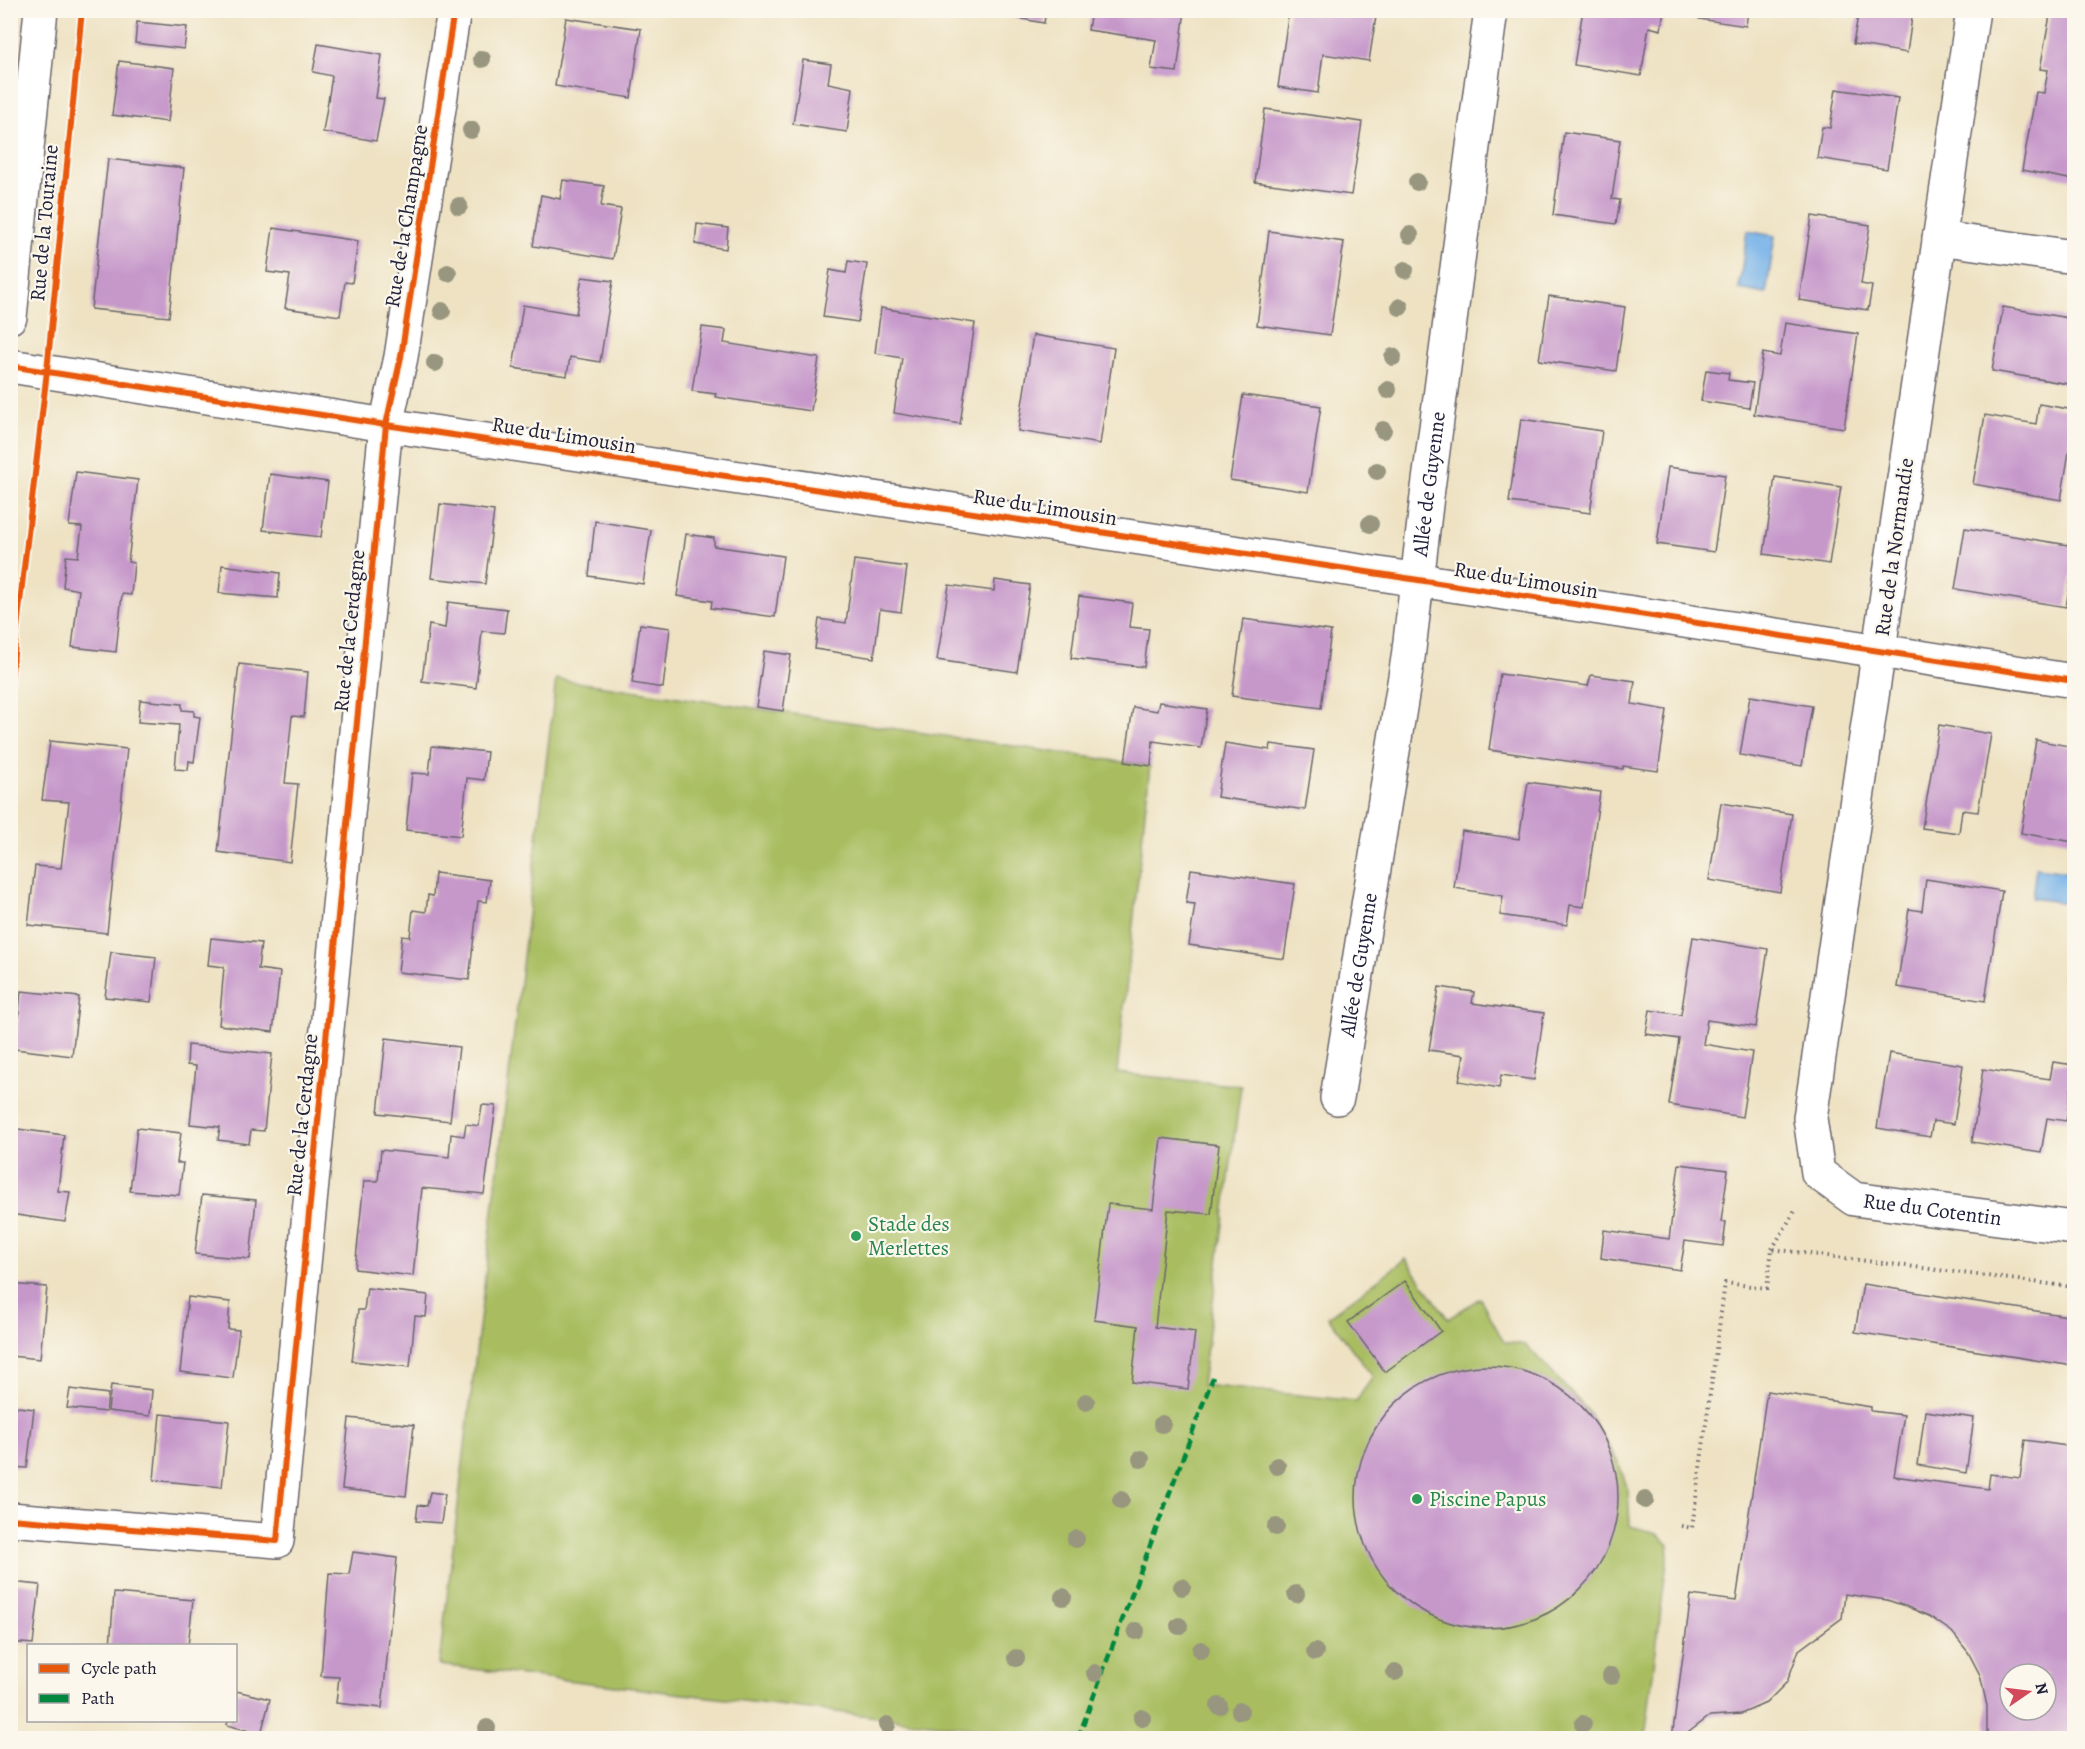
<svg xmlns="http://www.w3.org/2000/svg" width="2085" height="1749" font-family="Alegreya,serif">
	<rect width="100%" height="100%" fill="#fbf7ec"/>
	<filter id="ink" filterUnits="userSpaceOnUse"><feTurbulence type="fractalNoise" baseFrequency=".0167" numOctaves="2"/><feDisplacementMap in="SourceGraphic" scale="12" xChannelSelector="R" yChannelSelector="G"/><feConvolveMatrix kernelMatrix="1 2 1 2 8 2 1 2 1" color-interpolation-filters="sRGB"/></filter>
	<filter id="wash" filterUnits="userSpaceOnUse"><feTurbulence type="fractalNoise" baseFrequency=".008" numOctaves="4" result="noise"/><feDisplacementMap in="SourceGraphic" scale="24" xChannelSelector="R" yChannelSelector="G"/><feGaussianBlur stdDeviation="1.35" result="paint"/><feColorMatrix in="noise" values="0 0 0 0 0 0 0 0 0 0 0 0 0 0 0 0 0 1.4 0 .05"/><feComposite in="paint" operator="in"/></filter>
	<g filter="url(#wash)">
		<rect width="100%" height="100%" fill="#eee2c3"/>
		<path fill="#a9bd61" stroke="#66704e" stroke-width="1.5" d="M556 679 1150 766 1117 1073 1241 1086 1202 1385 1356 1401 1373 1377 1328 1317 1406 1259 1448 1319 1480 1298 1504 1342 1526 1345 1587 1410 1619 1464 1628 1490 1630 1526 1657 1533 1669 1545 1645 1738H993L997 1731 439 1665Z"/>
		<path fill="#77b2e8" stroke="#4c6a92" stroke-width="1.5" d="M1747 231 1775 236 1766 294 1739 289Z
			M2036 868 2074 873V904L2032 898Z"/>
		<g id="blocks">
			<path fill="#c698ca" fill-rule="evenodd" d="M906 10H934L933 16Z
				M975 10H1046L1044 23Z
				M1091 10H1185L1177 72 1151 69 1156 40 1088 30Z
				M1289 10H1377L1369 61 1323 54 1318 93 1278 87Z
				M1583 10H1664L1661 30 1649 27 1641 76 1574 65Z
				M1701 10H1748L1746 26 1699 19Z
				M1859 10H1913L1907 53 1853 44Z
				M2051 10H2074V180L2022 170 2036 92 2044 93 2048 70 2040 69Z
				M566 18 641 29 631 98 555 86Z
				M137 22 187 27 184 49 135 43Z
				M318 44 382 55 376 98 384 99 376 141 323 132 332 76 313 72Z
				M803 60 831 64 828 83 853 88 847 132 793 124Z
				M119 61 174 68 168 122 112 115Z
				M1836 89 1898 98 1887 169 1817 158 1822 127 1830 128Z
				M1265 109 1362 122 1351 195 1255 182Z
				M1564 132 1620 140 1612 199 1620 200 1616 224 1553 215Z
				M108 159 184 168 169 317 91 309Z
				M563 180 604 186 601 206 621 209 613 259 533 246 541 195 560 199Z
				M1812 216 1870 225 1861 284 1872 286 1868 310 1799 300Z
				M697 224 728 228 726 249 695 244Z
				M273 228 358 241 352 283 345 282 340 316 285 308 290 275 267 272Z
				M1269 231 1344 242 1330 335 1257 325Z
				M848 261 867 264 858 322 823 317 830 270 846 273Z
				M582 277 613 281 600 362 570 357 567 376 513 368 523 305 576 314Z
				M1549 296 1625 307 1616 371 1539 360Z
				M2003 307 2074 319V385L1992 371Z
				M881 308 975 323 960 424 894 413 902 358 875 353Z
				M1785 323 1858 334 1844 428 1754 414 1763 353 1780 356Z
				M702 327 726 330 724 343 819 358 811 411 715 397 716 394 692 391Z
				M1033 335 1114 348 1100 444 1018 431Z
				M1706 370 1729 373 1728 380 1753 383 1749 408 1701 401Z
				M1243 395 1321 406 1308 492 1230 480Z
				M2039 404 2074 410V435L2072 434 2061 500 1973 484 1985 415 2036 424Z
				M1521 419 1602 431 1590 513 1509 502Z
				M1668 467 1725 475 1714 552 1657 544Z
				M76 472 138 480 128 562 134 563 131 595 122 594 116 652 72 647 79 590 63 587 66 556 78 557 82 527 69 526Z
				M270 474 328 482 321 537 263 530Z
				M1775 477 1841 487 1829 564 1764 554Z
				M440 504 494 511 485 584 431 578Z
				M595 521 651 530 643 584 589 576Z
				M1965 528 2074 546V560L2066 607 1955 589Z
				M686 534 714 538V546L783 556 775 617 711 608 712 601 677 596Z
				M854 560 907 567 901 612 880 609 874 658 815 649 819 619 846 623Z
				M222 565 280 573 278 598 219 593Z
				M995 580 1030 585 1017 672 937 660 949 585 994 591Z
				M1079 596 1132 603 1129 627 1149 629 1144 667 1071 658Z
				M448 602 507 609 504 633 482 631 476 688 422 681 429 625 445 628Z
				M1243 619 1331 631 1321 708 1232 696Z
				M640 624 670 628 663 688 632 683Z
				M764 651 791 655 783 711 756 707Z
				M239 664 308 672 304 717 292 716 285 783 298 784 290 862 218 852Z
				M1500 674 1588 686 1591 675 1635 681 1632 704 1667 710 1658 771 1623 766V769L1489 750Z
				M1750 696 1812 706 1802 766 1740 755Z
				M140 700 182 704V710L194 711V716L200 717 194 762 189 761 188 770 175 769 179 725 138 722Z
				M1159 702 1207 709 1201 748 1153 741 1151 766 1125 762 1133 707 1157 711Z
				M1939 725 1991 734 1978 812 1962 810 1959 833 1922 828Z
				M2036 740 2074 747V842L2021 833Z
				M50 741 127 749 107 933 28 925 35 866 61 868 69 802 42 800Z
				M1225 743 1270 750 1271 744 1314 750 1305 810 1217 797Z
				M432 746 487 752 484 780 467 778 461 836 406 830 412 773 429 774Z
				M1528 782 1600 792 1584 907 1570 905 1567 925 1500 915 1503 896 1454 888 1462 831 1519 839Z
				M1721 803 1792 814 1780 892 1709 880Z
				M1191 869 1295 884 1284 959 1189 945 1195 904 1186 903Z
				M435 873 490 880 487 902 478 901 469 980 398 972 402 936 410 937 413 910 426 912 428 895 433 896Z
				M1926 879 2002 891 1985 1001 1897 987 1909 909 1922 911Z
				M1693 937 1768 949 1756 1027 1707 1020 1703 1044 1752 1052 1742 1117 1669 1105 1679 1039 1646 1034 1650 1010 1681 1015Z
				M211 938 261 943 258 969 280 972 273 1032 219 1025 224 967 208 965Z
				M111 952 156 957 151 1002 105 997Z
				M1439 987 1474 992 1472 1003 1544 1013 1534 1080 1501 1075 1499 1088 1459 1081 1464 1055 1429 1050Z
				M21 991 79 997 72 1056 15 1049Z
				M386 1038 459 1047 450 1121 378 1113Z
				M188 1045 272 1054 264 1131 251 1130 249 1144 218 1140 220 1127 190 1124 196 1066 187 1065Z
				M1889 1053 1963 1065 1954 1124 1933 1121 1930 1137 1877 1128Z
				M2053 1062 2074 1065V1072L2066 1121 2047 1118 2041 1153 1972 1142 1983 1069 2050 1079Z
				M482 1105 496 1106 484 1194 422 1188 413 1276 355 1269 364 1181H378L381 1150 449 1157 451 1134 464 1136 466 1124 479 1126Z
				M10 1128 64 1135 58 1191 70 1192 65 1222 10 1214Z
				M137 1128 181 1133 177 1163H183L179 1195 130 1191Z
				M1161 1138 1219 1145 1211 1214 1168 1210 1155 1327 1195 1332 1188 1389 1132 1382 1138 1326 1094 1320 1108 1204 1153 1209Z
				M1679 1164 1728 1170 1721 1222H1726L1723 1246 1685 1241 1680 1270 1601 1258 1604 1230 1669 1239Z
				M202 1195 256 1200 250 1259 195 1254Z
				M1405 1281 1441 1331 1385 1372 1348 1322Z
				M10 1284 47 1287 40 1359 10 1356Z
				M1863 1284 2074 1317V1366L1855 1332Z
				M367 1288 428 1295 426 1317 415 1316 410 1367 352 1361 358 1310H364Z
				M188 1297 230 1302 228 1329 239 1330 233 1378 180 1372Z
				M1356 1497a131 131 0 1 1 262 0a131 131 0 1 1-262 0Z
				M111 1385 152 1390 150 1416 108 1411Z
				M70 1389 108 1394 106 1412 67 1408Z
				M1767 1391 1871 1407V1411L1904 1415 1894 1476 1988 1489 1990 1474 2020 1478 2025 1440 2074 1447V1738H1973V1734L1987 1735V1706L1980 1675 1968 1652 1952 1632 1929 1616 1905 1606 1887 1600 1845 1594 1842 1618 1799 1650 1787 1682 1766 1703 1741 1714 1710 1716 1681 1738H1672L1691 1595 1736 1601ZM2010 1674H2046V1710H2010Z
				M10 1406 34 1409 27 1468 10 1467Z
				M1925 1411 1974 1418 1966 1473 1918 1465Z
				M160 1414 229 1421 222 1487 154 1480Z
				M349 1418 414 1425 406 1496 342 1489Z
				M430 1492 445 1494 441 1523 416 1521 418 1505 427 1506Z
				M353 1552 397 1558 382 1708 336 1703 339 1677 321 1676 329 1573 349 1574Z
				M10 1582 40 1585 33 1644 10 1642Z
				M114 1593 193 1600 188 1646H110Z
				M236 1691 270 1699 261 1734 227 1725 228 1720H236Z"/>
		</g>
	</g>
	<g filter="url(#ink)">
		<use href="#blocks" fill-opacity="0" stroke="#69656b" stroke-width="1.5"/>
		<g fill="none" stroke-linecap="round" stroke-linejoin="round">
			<defs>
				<g id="street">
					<path id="s1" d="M1973 10 1810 1118 1818 1173 1854 1199 2074 1228"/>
					<path d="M1939 238 2074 257"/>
					<path d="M10 366 386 425 1360 571 2074 681"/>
					<path id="s2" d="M1337 1098 1408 658 1427 496 1491 10"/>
					<path d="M10 1519 277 1541 386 425 401 357 454 10"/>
				</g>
				<path id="secondary" d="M10 317 41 10"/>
			</defs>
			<use href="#street" stroke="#69656b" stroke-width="36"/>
			<use href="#secondary" stroke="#69656b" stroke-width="36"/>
			<path stroke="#69656b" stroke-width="4" stroke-dasharray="1.5 4.5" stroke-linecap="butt" d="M1772 1249 1795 1211
				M1681 1526 1692 1528 1725 1283 1767 1288 1772 1249 2074 1287"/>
			<use href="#street" stroke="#fff" stroke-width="33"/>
			<use href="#secondary" stroke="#fff" stroke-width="33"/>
			<path stroke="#00873e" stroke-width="4.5" stroke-dasharray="9 4.5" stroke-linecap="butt" d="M1078 1738 1213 1377"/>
			<defs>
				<path id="cycleway" d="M10 366 386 425 1360 571 2074 681
					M10 688 47 371 82 10
					M10 1519 277 1541 386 425 401 357 454 10"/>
			</defs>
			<use href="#cycleway" stroke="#fbf7ec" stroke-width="10"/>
			<use href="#cycleway" stroke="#e8590c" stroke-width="6"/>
		</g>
		<g fill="#98967f">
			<circle cx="482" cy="59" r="9"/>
			<circle cx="471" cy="130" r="9"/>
			<circle cx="1417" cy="182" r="9"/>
			<circle cx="459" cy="206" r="9"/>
			<circle cx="1410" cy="235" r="9"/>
			<circle cx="1405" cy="270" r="9"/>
			<circle cx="448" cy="273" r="9"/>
			<circle cx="1400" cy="307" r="9"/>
			<circle cx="442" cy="311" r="9"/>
			<circle cx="1393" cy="357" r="9"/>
			<circle cx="435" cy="363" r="9"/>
			<circle cx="1388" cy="390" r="9"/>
			<circle cx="1383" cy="430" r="9"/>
			<circle cx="1377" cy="471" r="9"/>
			<circle cx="1370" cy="524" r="9"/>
			<circle cx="1086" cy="1402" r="9"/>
			<circle cx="1162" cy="1424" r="9"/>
			<circle cx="1141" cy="1459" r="9"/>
			<circle cx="1277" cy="1466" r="9"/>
			<circle cx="1121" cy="1500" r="9"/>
			<circle cx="1645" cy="1500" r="9"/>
			<circle cx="1276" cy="1527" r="9"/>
			<circle cx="1076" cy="1539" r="9"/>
			<circle cx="1182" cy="1587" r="9"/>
			<circle cx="1296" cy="1594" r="9"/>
			<circle cx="1063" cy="1597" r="9"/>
			<circle cx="1179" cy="1626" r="9"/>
			<circle cx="1136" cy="1631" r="9"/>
			<circle cx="1201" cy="1650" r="9"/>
			<circle cx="1315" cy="1652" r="9"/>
			<circle cx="1016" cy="1658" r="9"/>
			<circle cx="1395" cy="1672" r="9"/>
			<circle cx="1095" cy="1673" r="9"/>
			<circle cx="1611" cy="1676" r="9"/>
			<circle cx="1219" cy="1706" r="9"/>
			<circle cx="1240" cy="1711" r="9"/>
			<circle cx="1142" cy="1718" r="9"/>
			<circle cx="1583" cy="1724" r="9"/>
			<circle cx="887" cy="1725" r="9"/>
			<circle cx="487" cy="1728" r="9"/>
		</g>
	</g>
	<g fill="#2e9e5b" stroke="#fbf7ec" stroke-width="2">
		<circle cx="856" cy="1236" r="6"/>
		<circle cx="1417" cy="1499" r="6"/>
	</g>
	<g text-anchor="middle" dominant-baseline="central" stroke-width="4.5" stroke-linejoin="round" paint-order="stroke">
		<g font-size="21" fill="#22223b" stroke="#fbf7ec">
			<text transform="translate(406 216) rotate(-81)">Rue de la Champagne</text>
			<text transform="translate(44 223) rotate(-85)">Rue de la Touraine</text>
			<text transform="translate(564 435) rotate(9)">Rue du Limousin</text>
			<text stroke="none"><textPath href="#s2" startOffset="621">Allée de Guyenne</textPath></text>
			<text transform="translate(1045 507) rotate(9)">Rue du Limousin</text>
			<text transform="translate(1894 547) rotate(-82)">Rue de la Normandie</text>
			<text transform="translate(1526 580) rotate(9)">Rue du Limousin</text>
			<text transform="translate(349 631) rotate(-84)">Rue de la Cerdagne</text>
			<text stroke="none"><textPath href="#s2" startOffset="135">Allée de Guyenne</textPath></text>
			<text transform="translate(302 1115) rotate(-84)">Rue de la Cerdagne</text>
			<text stroke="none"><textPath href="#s1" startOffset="1299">Rue du Cotentin</textPath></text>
		</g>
		<g font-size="21" fill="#27864d" stroke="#fbf7ec" text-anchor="start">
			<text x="868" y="1224">Stade des<tspan x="868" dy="24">Merlettes</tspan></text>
			<text x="1429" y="1499">Piscine Papus</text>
		</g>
	</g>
	<rect width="2085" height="1749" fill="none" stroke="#fbf7ec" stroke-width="36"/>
	<rect x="27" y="1644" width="210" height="78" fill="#fbf7ec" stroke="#a4a2a5" stroke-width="1.5"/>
	<rect x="39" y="1664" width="30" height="9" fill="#e8590c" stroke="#a4a2a5" stroke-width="1.5"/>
	<text x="81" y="1674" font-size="18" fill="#22223b">Cycle path</text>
	<rect x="39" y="1694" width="30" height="9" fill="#00873e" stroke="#a4a2a5" stroke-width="1.5"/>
	<text x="81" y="1704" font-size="18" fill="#22223b">Path</text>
	<g transform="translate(2028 1692) rotate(76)"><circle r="28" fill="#fbf7ec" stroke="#a4a2a5" stroke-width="1.5"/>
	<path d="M0-4.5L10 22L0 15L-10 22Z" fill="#d1495b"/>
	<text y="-9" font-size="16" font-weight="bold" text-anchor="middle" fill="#22223b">N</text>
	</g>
</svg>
